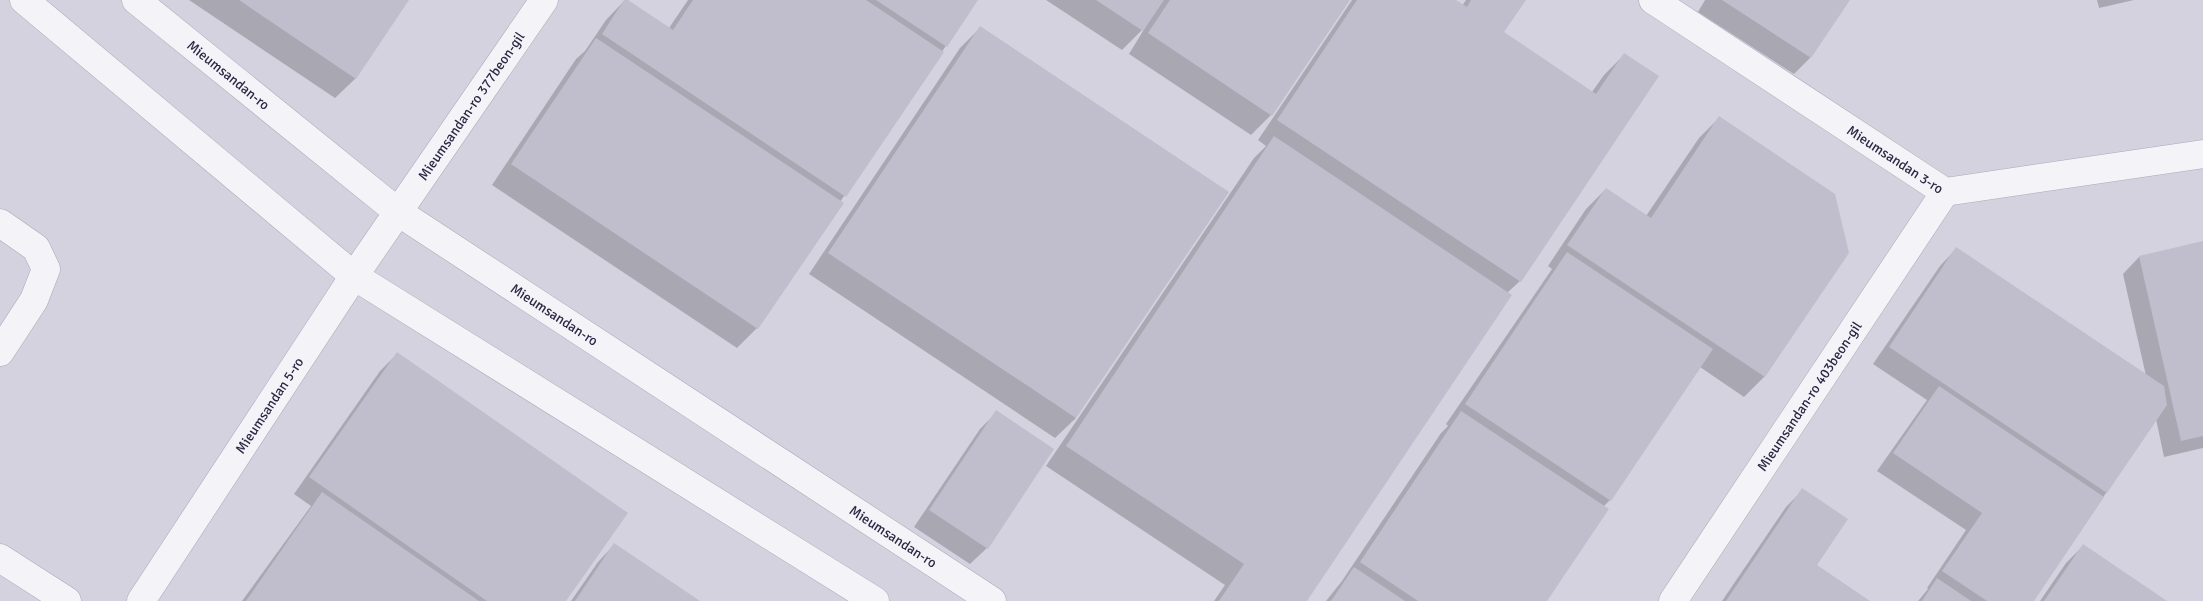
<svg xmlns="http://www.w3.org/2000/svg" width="2203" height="601" font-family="Signika,sans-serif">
	<rect width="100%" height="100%" fill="#e2e0ea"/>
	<path fill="#d4d2df" d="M0 0H2203V601H0Z"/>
	<path fill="#0003" d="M189 0H408L356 78 335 98Z
		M625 0 669 28 688 0H977L840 202 757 328 737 348 492 185 576 59 585 51 606 20Z
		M1046 0H1348L1271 115 1251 135 1129 54 1146 26 1122 50Z
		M1352 0H1454L1462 6 1466 0H1524L1502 33 1592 92 1604 75 1624 55 1657 77 1520 281 1507 293 1305 601H1214L1225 585 1046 466 1254 158 1266 146 1258 140Z
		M1705 0H1848L1810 58 1794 74 1698 12Z
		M2097 0H2134L2099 8Z
		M980 28 1076 418 1055 438 809 274 960 48Z
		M1719 118 1848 253 1764 377 1744 397 1700 367 1610 500 1603 507 1546 601H1326L1342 581 1441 433 1448 426 1446 424 1552 269 1548 266 1586 209 1606 189 1646 216 1699 138Z
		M2203 242V448L2164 457 2156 419 2033 601H1918L1928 589 1927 588 1966 530 1877 471 1927 400 1873 364 1940 266 1956 249 2146 376 2123 274 2139 257Z
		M397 354 564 601H242L311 506 294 494 380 371Z
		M997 412 987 548 970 564 914 527 980 429Z
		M1803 490 1815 566 1868 601H1722L1786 507Z
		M614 545 697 601H571L598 562Z
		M2083 546 2165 601H2040L2066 563Z"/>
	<path fill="#c0bdcd" d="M239 0H409L356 79Z
		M624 0H628L673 30 693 0H866L944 52 846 197 602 34Z
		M876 0H978L947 47Z
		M1096 0H1164L1143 31Z
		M1170 0H1350L1272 116 1148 33Z
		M1357 0H1456L1467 7 1471 0H1526L1504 32 1596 94 1624 53 1659 76 1521 282 1277 120Z
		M1722 0H1850L1811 58Z
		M980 26 1229 192 1076 418 828 253Z
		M596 38 844 203 758 329 511 164Z
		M1719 116 1835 194 1849 253 1765 377 1567 245 1606 188 1651 218Z
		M1274 136 1512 295 1307 601H1219L1244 564 1066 446Z
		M2203 241V436L2181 441 2139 256Z
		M1956 247 2164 386 2167 405 2107 493 1889 347Z
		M1567 252 1713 349 1611 501 1465 404Z
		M397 352 628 513 566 601H487L309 477Z
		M1939 386 2104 497 2034 601H1987L1942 571 1982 513 1893 453Z
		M996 410 1054 449 988 549 929 510Z
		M1461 411 1609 509 1547 601H1418L1360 562Z
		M1802 488 1848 519 1817 565 1870 601H1726Z
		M322 492 479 601H246Z
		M614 543 700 601H575Z
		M2083 544 2167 601H2044Z
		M1354 567 1405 601H1331Z
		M1937 578 1971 601H1922Z"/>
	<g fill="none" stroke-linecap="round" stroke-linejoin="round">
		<defs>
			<g id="minor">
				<path d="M24 0 354 276 875 601"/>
				<path id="s1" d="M136 0 398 212 992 601"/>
				<path id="s2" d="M1653 0 1945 192 2203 154"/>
				<path d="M0 223 36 248 46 269 34 300 0 352"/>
				<path d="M0 558 67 601"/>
				<path id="s3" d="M141 601 354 276 544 0"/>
				<path id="s4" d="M1673 601 1945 192"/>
			</g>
		</defs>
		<use href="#minor" stroke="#aca8b8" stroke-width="29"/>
		<use href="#minor" stroke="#f4f3f8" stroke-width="28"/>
	</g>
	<g text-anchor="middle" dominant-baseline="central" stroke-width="4" stroke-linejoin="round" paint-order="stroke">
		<g font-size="14" fill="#2d2743" stroke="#f1f0f7">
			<text stroke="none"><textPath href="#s1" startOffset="119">Mieumsandan-ro</textPath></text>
			<text stroke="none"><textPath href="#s3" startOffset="595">Mieumsandan-ro 377beon-gil</textPath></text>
			<text stroke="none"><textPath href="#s2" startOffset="290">Mieumsandan 3-ro</textPath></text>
			<text stroke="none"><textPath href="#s1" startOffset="524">Mieumsandan-ro</textPath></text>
			<text stroke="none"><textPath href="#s4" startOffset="246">Mieumsandan-ro 403beon-gil</textPath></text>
			<text stroke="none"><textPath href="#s3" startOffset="234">Mieumsandan 5-ro</textPath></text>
			<text stroke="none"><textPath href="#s1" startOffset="929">Mieumsandan-ro</textPath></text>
		</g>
	</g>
</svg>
